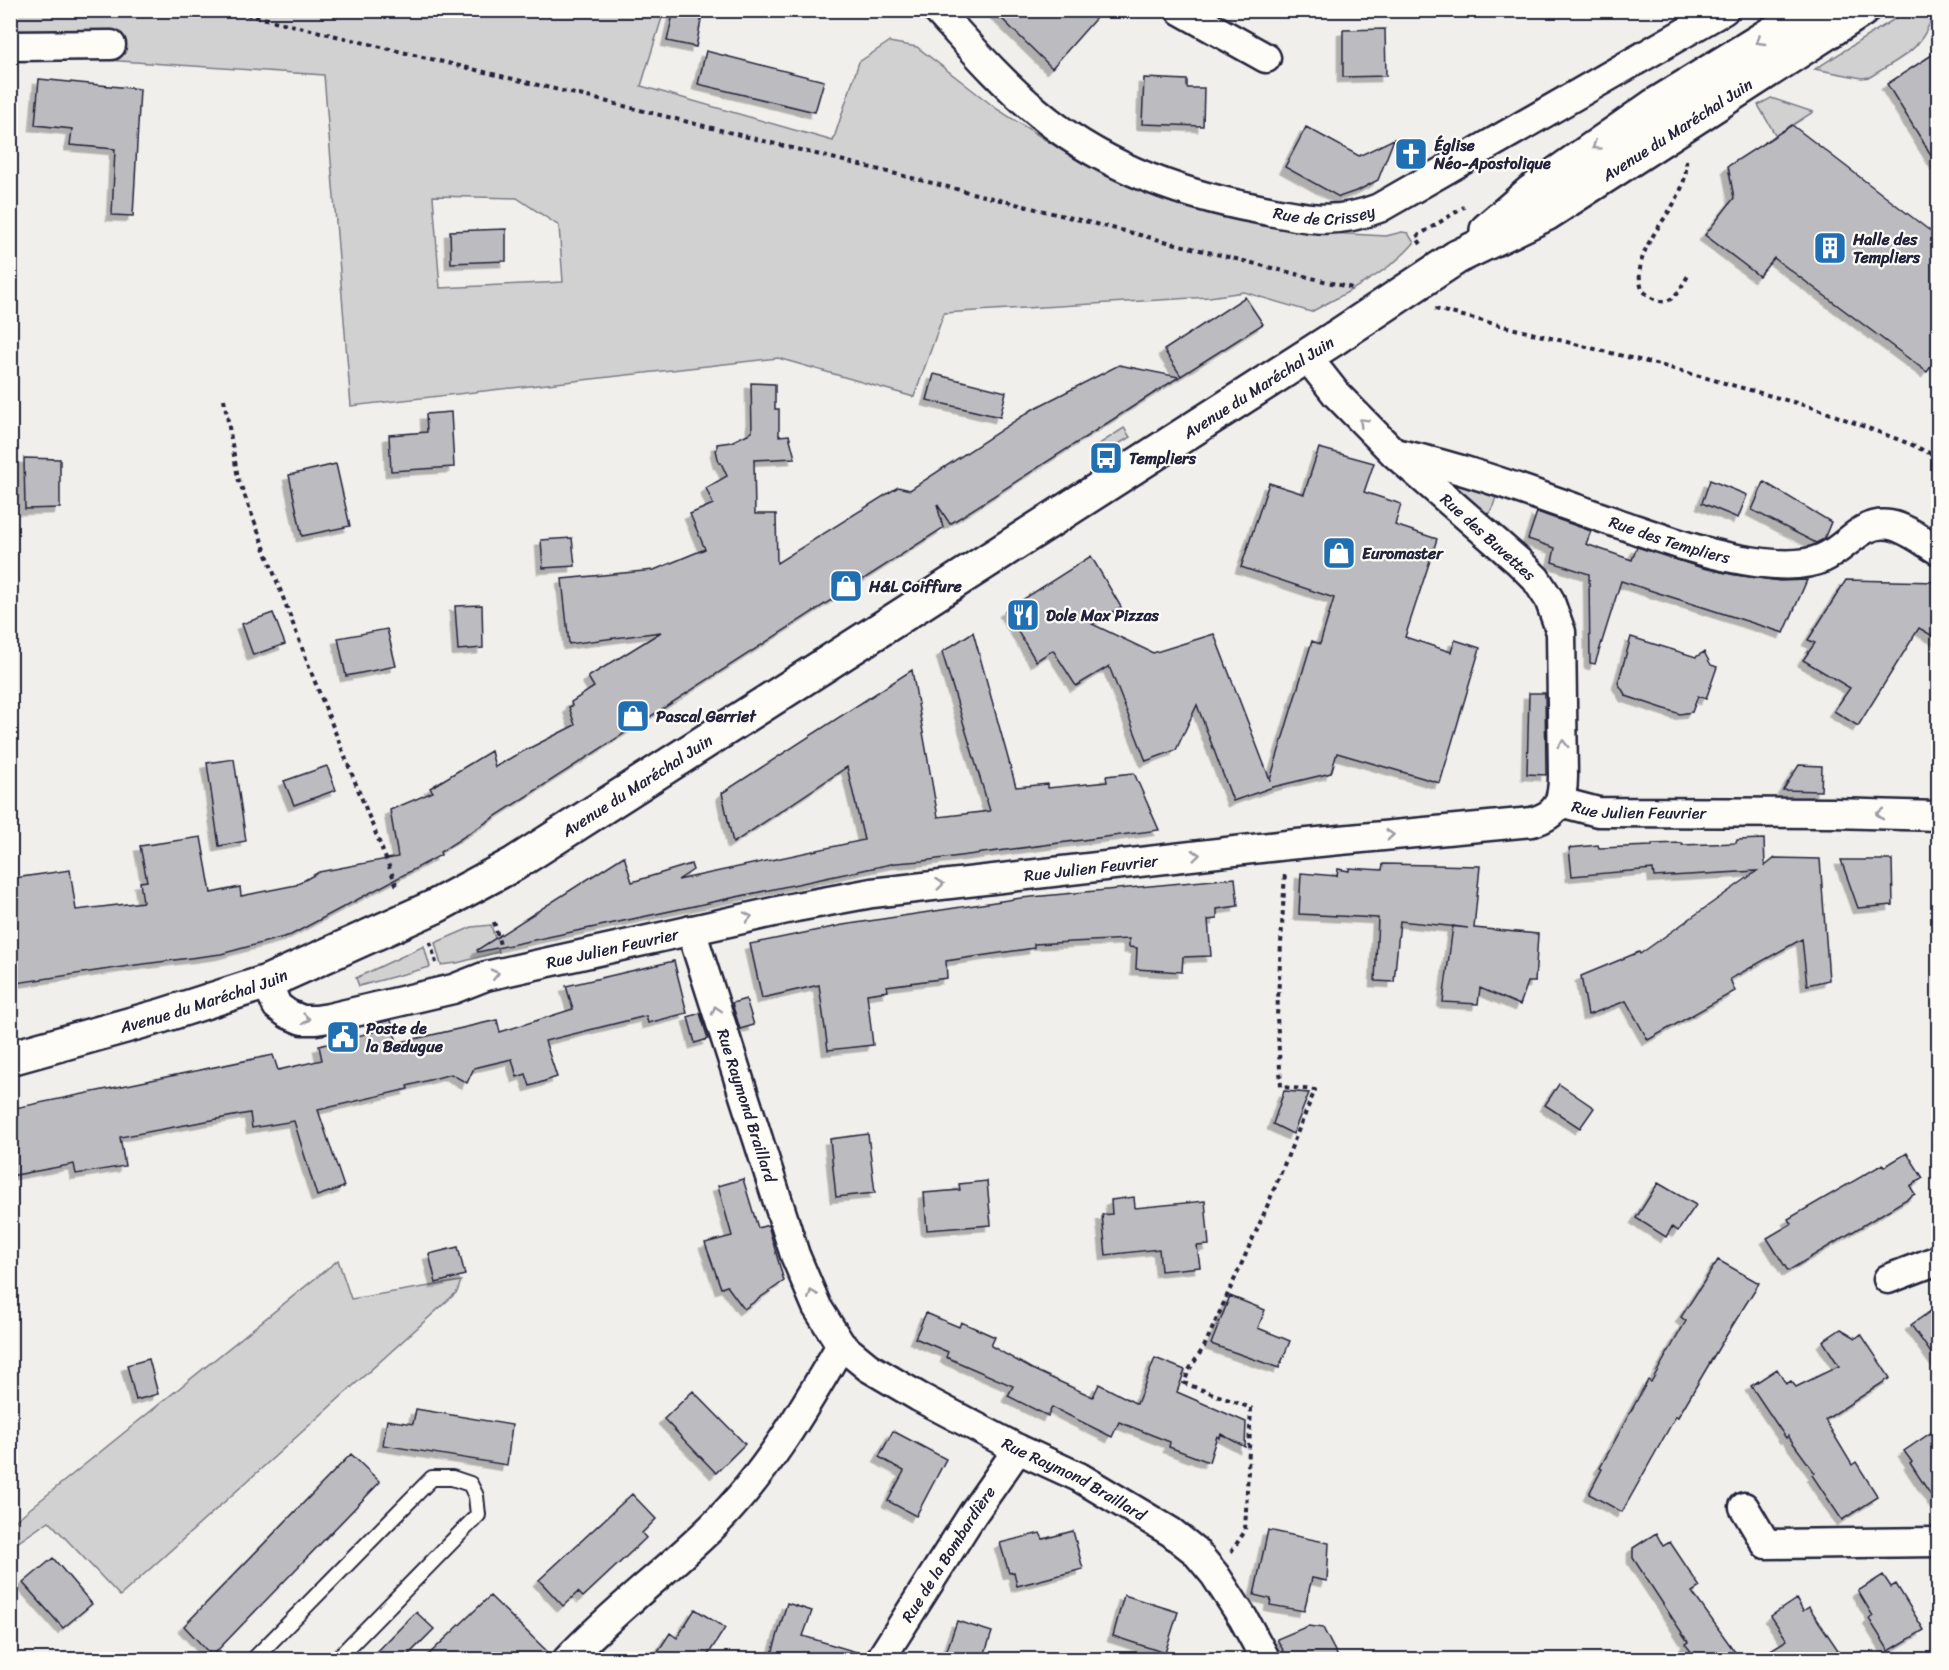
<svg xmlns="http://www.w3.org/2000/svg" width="1949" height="1670" font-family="Sriracha,sans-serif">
	<defs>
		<filter id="shadow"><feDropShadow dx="-5.5" dy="5.5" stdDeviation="0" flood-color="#0004"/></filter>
	</defs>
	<rect width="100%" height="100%" fill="#f0efec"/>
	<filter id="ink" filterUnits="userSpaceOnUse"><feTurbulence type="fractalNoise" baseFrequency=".0167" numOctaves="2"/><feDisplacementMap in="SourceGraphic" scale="12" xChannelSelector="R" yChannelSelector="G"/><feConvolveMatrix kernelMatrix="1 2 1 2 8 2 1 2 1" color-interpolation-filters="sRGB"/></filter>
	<g filter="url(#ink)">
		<path fill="#d2d1d1" stroke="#7a7a86" stroke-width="1.5" fill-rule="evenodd" d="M10 11H664L641 86 833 141 859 62 889 42 917 47 997 109 1082 163 1267 221 1330 233 1386 236 1402 232 1408 233 1414 243C1389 273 1345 293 1311 312L1244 292 1209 297 944 313 914 397 778 358 351 406 324 75 47 56 11 58ZM433 196 517 198 559 226 563 282 440 288Z
			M1907 11H1934C1922 52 1903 56 1870 77L1862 78 1815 69Z
			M1771 98 1813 112 1776 136 1758 105Z
			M1124 428 1130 437 1096 458 1090 450Z
			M1430 468 1497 489C1496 500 1493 512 1483 519Z
			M491 925 499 952 457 963 441 965 435 943 472 927Z
			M424 946 430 967 359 986 356 978Z
			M338 1260 351 1299 461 1281 457 1292 120 1596 49 1521 11 1547V1524Z"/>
		<path fill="#bcbcc0" stroke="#22223b" stroke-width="1.5" filter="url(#shadow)" d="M674 10H703L696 47 667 41Z
			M993 10H1103L1052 68Z
			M1385 29 1386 76 1343 77V30Z
			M706 51 824 81 815 112 698 84Z
			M1938 51V166L1887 84Z
			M1144 78 1187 80V88H1204L1203 126 1142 124Z
			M39 79 140 89 133 216 112 215 115 149 70 145 72 129 35 125Z
			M1792 125 1938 237V357L1927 372 1774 258 1759 276 1705 235 1734 198 1728 166Z
			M1306 127 1359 156 1394 139 1378 180 1359 190 1339 197 1285 167Z
			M506 229V261L451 263 450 231Z
			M1245 297 1263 324 1181 376 1164 350Z
			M1119 365 1179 377 950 524 937 504 943 528 440 852 441 855 291 935 221 954 136 965 10 984V937L15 936 10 892H16L15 878 70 870 76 910 143 902 140 882 147 881 140 846 201 837 211 893 240 887 241 896 296 885 319 872 398 857 390 810 433 792 430 788 491 751 495 767 514 756 575 725 569 707 572 706 571 702 594 687 588 677 661 632 569 644 562 579 654 570 705 549 690 514 713 504 706 488 727 476 721 463H719L716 450 717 449V444L731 442 752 432 751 383 775 384V409H779V436L789 435 795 458 754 460 755 514H776L777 563 898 487 910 490 1033 409Z
			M934 374 1006 392 1000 417 927 400Z
			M451 412 454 467 391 471 389 435 427 432 426 414Z
			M1319 448 1374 463 1364 492 1401 504 1395 525 1437 539 1405 637 1451 652 1455 640 1480 648 1440 783 1337 753 1331 773 1273 787 1233 801 1197 705 1176 750 1146 761 1109 666 1076 686 1053 650 1036 661 1005 611 1091 556 1121 607 1092 624 1153 653 1214 634 1270 780 1312 641 1320 644 1334 598 1241 567 1269 483 1304 494Z
			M24 458 60 459V508L25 509Z
			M336 464 350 526 302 536 289 475Z
			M1710 480 1747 495 1738 518 1702 503Z
			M1764 482 1831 522 1824 539 1816 543 1752 510Z
			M1537 512 1591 531 1586 544 1632 560 1637 547 1699 567 1735 575 1780 581 1807 580 1784 633 1621 581 1595 664 1590 663 1589 574 1552 562 1555 548 1528 539Z
			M572 538 575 566 543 568 541 540Z
			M1846 580 1938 582V639L1919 628 1858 726 1834 711 1850 688 1803 660 1815 643 1808 640Z
			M482 605 483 648 458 650 455 606Z
			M273 613 285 644 253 655 242 624Z
			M387 629 396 666 346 676 338 638Z
			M973 632 1016 787 1048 784V788L1107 782 1106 776 1134 773 1159 830 922 861 896 863 478 952 477 950 624 856 632 882 691 864 693 870 678 880 864 840 847 767 733 843 722 793 912 670 938 817 990 811 942 652Z
			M1631 637 1696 657 1704 652 1711 665 1717 667 1706 699 1698 696 1692 712 1680 714 1626 696 1618 683Z
			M1529 693H1545L1546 775 1527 774Z
			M234 759 246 841 219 846 207 763Z
			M1799 765 1822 766 1821 791 1783 790Z
			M327 766 336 790 294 805 284 781Z
			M1764 839 1765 866 1775 858 1820 859 1829 980 1807 985 1802 939 1730 979 1735 991 1648 1040 1626 1001 1588 1015 1581 976 1639 952 1640 954 1757 871 1654 877 1653 869 1572 876 1569 848 1598 845 1599 848 1652 846V844L1682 843V845L1736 843 1737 840Z
			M1841 860H1892L1893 905 1858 908Z
			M1383 864 1480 866 1474 928 1538 934 1535 982H1528L1520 1005 1480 988 1478 1004 1443 1002 1453 926 1468 928 1400 921 1394 982 1375 981 1378 918 1299 914 1301 873 1337 876 1338 869 1349 871V868L1382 870Z
			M1235 878 1238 906 1217 909V919L1208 920 1211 956 1183 957 1182 972 1136 969 1137 948 1129 947V939L1034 944V948L946 961 947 978 887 986 888 991 867 994 873 1045 828 1050 819 985 762 998 750 944 843 925 1021 898Z
			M674 961 687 1013 648 1023 646 1016 545 1041 557 1077 530 1086 526 1074 517 1077 512 1059 474 1068 467 1083 451 1074 407 1086 408 1089 318 1110 344 1187 317 1196 294 1121 252 1128 250 1113 120 1137 125 1166 76 1174 74 1164 10 1176V1109L273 1055 278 1070 322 1060 319 1046 373 1032 374 1024 391 1020 397 1043 497 1020 500 1032 573 1009 566 986Z
			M746 999 754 1025 740 1029 732 1003Z
			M700 1013 708 1039 695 1043 688 1017Z
			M1559 1084 1594 1108 1580 1128 1545 1105Z
			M1284 1091 1309 1093 1293 1134 1273 1124Z
			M868 1134 875 1193 836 1197 830 1139Z
			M1907 1153 1923 1178 1910 1186 1915 1194 1788 1271 1767 1238 1791 1224 1788 1219 1883 1164 1884 1167Z
			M743 1179 758 1228 768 1225 784 1281 744 1309 727 1286 721 1288 705 1243 732 1236 718 1186Z
			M987 1181 991 1225 927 1230 924 1193 960 1190 959 1184Z
			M1658 1183 1696 1205 1678 1231 1672 1227 1666 1237 1636 1218Z
			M1134 1197 1135 1208 1205 1201 1209 1245 1197 1246 1200 1267 1161 1271 1159 1249 1106 1255 1102 1215 1112 1214 1111 1200Z
			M458 1247 465 1275 436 1283 429 1254Z
			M1718 1260 1759 1283 1721 1344 1678 1417 1676 1416 1622 1512 1589 1494 1602 1469 1600 1468 1648 1380 1651 1382 1686 1321 1681 1317Z
			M1230 1296 1265 1310 1258 1328 1290 1341 1279 1368 1211 1344Z
			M1938 1306V1363L1911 1325Z
			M926 1313 959 1327 961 1322 995 1337 991 1346 1032 1369 1093 1397 1099 1384 1137 1404 1155 1358 1185 1370 1177 1392 1246 1422 1245 1447 1221 1434 1219 1438 1217 1436 1209 1462 1169 1447 1170 1442 1119 1422 1112 1437 1052 1407 1048 1416 1008 1396 1013 1386 946 1357 948 1352 915 1338Z
			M1841 1329 1856 1338 1861 1334 1890 1378 1825 1420 1852 1465 1856 1462 1878 1497 1842 1520 1812 1475 1815 1473 1788 1436 1786 1438 1751 1386 1777 1369 1786 1384 1791 1381 1796 1387 1839 1366 1823 1341Z
			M149 1359 158 1394 136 1400 127 1365Z
			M693 1391 745 1444 716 1473 664 1419Z
			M416 1409 512 1425 507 1465 383 1445 387 1420 413 1424Z
			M1938 1428V1506L1910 1463 1912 1462 1904 1451Z
			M893 1431 946 1459 916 1516 888 1501 904 1471 879 1457Z
			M351 1454 380 1482 212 1656 184 1626Z
			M632 1494 656 1519 642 1533 646 1538 583 1597 578 1592 563 1606 539 1580Z
			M1268 1530 1329 1543 1327 1581 1312 1578 1304 1611 1270 1605 1271 1599 1254 1595Z
			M1073 1531 1083 1569 1017 1586 1014 1572 1009 1573 1000 1543 1040 1533 1043 1539Z
			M1656 1533 1663 1546 1670 1542 1700 1587 1692 1592 1740 1659H1697L1685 1644 1688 1642 1633 1558V1548Z
			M53 1558 92 1604 63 1628 23 1583Z
			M1883 1575 1891 1587 1896 1584 1924 1630 1889 1651 1869 1619 1873 1616 1858 1591Z
			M1124 1595 1178 1612 1165 1653 1113 1636Z
			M490 1596 551 1655V1659H424Z
			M1796 1599 1803 1611 1809 1607 1838 1650 1824 1659H1756L1787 1640 1771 1616Z
			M787 1603 812 1611 803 1636 863 1654 862 1659H790L772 1654Z
			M695 1609 725 1628 706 1658 709 1659H653L670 1633 677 1638Z
			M416 1612 434 1629 404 1659H370Z
			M957 1621 992 1632 983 1659H944Z
			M1308 1626 1323 1628 1339 1659H1288L1277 1639Z"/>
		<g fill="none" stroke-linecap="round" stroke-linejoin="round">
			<defs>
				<path id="service" d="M253 1660 432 1478H452L470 1484 476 1496 478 1515 336 1660"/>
				<g id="minor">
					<path id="s1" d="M937 10C969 45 1000 81 1036 111 1099 165 1178 194 1259 209 1305 218 1333 226 1379 208L1724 10"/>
					<path d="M1180 10 1266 58"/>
					<path d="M10 46 111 45"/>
					<path id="s2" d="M1399 454C1474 470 1547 499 1620 524 1664 539 1709 556 1756 562 1777 565 1803 567 1823 558 1847 548 1861 520 1890 525 1907 528 1924 542 1938 550"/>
					<path id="s3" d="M1560 802 1598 812 1833 813 1938 816"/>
					<path id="s4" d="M691 930 795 1255 817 1307 841 1345 868 1367 919 1397 1018 1449 1079 1477 1171 1532 1195 1551 1215 1575 1243 1618 1266 1660"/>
					<path id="s5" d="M267 982 277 1006 288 1014 302 1020H316L329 1018 453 989 486 976 796 907 872 893 1287 845 1532 822C1558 815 1563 801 1563 776L1561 632 1549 599 1536 579 1519 562 1394 453 1337 395 1307 357"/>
					<path d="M1888 1279 1938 1260"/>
					<path d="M1744 1507 1766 1544 1938 1542"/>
					<path d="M567 1660C612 1612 665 1573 712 1527 766 1474 804 1409 841 1345"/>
					<path id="s6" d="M880 1660 972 1515 1018 1449"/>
				</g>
				<g id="secondary">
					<path d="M1487 230 1531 192 1654 106 1810 10"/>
					<path id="s7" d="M1457 257 1546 214 1862 10"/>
					<path id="s8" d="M10 1058 161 1016 267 982 436 906 514 864 1335 338"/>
				</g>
			</defs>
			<use href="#service" stroke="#22223b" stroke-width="18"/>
			<use href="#minor" stroke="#22223b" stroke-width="33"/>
			<use href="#secondary" stroke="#22223b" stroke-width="38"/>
			<path stroke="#22223b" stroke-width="4" stroke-dasharray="4.5 4.5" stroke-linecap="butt" d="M229 10 604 101 1352 288
				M1686 160C1690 210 1627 240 1642 290 1668 314 1676 296 1689 274
				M1421 244 1416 237 1464 207
				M1435 309 1667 367 1818 409 1910 444 1938 457
				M224 399 238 478 313 677 398 889
				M494 922 500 945
				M430 942 436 963
				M1231 1552 1245 1531 1251 1408 1184 1383 1189 1370 1204 1347 1263 1216 1315 1090 1281 1087 1277 1016 1285 872"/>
			<use href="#service" stroke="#fdfcf7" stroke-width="14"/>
			<use href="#minor" stroke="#fdfcf7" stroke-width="28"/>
			<use href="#secondary" stroke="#fdfcf7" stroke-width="33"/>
			<defs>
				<path id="secondary-bridge" d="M1335 338 1457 257"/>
			</defs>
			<use href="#secondary-bridge" stroke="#22223b" stroke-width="38" stroke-linecap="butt"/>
			<use href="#secondary-bridge" stroke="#fdfcf7" stroke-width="33"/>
		</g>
		<defs><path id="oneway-chevron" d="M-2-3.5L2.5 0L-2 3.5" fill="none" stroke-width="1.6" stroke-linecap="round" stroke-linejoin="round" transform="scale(1.5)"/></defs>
		<g stroke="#9a9aa2">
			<use href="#oneway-chevron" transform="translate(1760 41) rotate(149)"/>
			<use href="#oneway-chevron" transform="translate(1596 146) rotate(145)"/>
			<use href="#oneway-chevron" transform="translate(1363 422) rotate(-135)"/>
			<use href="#oneway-chevron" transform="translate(1563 744) rotate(-90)"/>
			<use href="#oneway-chevron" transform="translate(1880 814) rotate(-179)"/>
			<use href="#oneway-chevron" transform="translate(1390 835) rotate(-5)"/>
			<use href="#oneway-chevron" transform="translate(1196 855) rotate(-6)"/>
			<use href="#oneway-chevron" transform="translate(940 884) rotate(-6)"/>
			<use href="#oneway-chevron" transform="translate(748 917) rotate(-12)"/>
			<use href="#oneway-chevron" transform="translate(495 974) rotate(-13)"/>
			<use href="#oneway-chevron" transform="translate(716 1010) rotate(-108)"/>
			<use href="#oneway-chevron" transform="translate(306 1019) rotate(6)"/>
			<use href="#oneway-chevron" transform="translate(812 1294) rotate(-112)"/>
		</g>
	</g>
	<defs>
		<symbol id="church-square" viewBox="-11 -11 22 22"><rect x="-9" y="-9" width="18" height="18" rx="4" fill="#1f6fb2" stroke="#fdfcf7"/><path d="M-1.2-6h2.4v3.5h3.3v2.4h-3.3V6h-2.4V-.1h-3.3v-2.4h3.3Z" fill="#fff"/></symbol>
		<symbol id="building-square" viewBox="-11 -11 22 22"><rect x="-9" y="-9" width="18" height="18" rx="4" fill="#1f6fb2" stroke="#fdfcf7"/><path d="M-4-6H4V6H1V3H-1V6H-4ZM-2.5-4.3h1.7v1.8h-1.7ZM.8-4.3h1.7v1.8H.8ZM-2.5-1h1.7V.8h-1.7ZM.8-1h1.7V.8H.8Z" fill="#fff"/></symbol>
		<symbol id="bus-square" viewBox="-11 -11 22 22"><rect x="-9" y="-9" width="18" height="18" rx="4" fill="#1f6fb2" stroke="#fdfcf7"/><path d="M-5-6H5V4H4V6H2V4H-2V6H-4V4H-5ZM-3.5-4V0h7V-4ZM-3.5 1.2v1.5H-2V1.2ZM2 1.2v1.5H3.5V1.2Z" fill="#fff"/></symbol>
		<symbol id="shop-square" viewBox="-11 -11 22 22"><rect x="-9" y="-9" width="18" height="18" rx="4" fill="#1f6fb2" stroke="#fdfcf7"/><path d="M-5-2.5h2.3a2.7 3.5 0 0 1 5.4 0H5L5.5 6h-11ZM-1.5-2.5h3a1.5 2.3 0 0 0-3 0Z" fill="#fff"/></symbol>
		<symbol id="restaurant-square" viewBox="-11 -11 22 22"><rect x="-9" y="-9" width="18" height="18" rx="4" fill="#1f6fb2" stroke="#fdfcf7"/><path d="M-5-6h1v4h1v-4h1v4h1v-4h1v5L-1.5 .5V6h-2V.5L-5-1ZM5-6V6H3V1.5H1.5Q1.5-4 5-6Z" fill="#fff"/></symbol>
		<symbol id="civic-square" viewBox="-11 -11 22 22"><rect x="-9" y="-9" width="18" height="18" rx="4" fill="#1f6fb2" stroke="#fdfcf7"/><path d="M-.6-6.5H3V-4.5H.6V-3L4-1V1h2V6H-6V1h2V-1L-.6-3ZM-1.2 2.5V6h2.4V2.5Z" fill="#fff"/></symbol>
	</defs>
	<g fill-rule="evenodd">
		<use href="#church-square" x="1392" y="135" width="38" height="38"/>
		<use href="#building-square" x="1811" y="229" width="38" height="38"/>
		<use href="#bus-square" x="1087" y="439" width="38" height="38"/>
		<use href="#shop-square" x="1320" y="534" width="38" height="38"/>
		<use href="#shop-square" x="827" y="567" width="38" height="38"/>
		<use href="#restaurant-square" x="1004" y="596" width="38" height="38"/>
		<use href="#shop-square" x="614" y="697" width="38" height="38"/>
		<use href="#civic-square" x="324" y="1018" width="38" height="38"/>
	</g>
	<g text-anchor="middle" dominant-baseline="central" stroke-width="4.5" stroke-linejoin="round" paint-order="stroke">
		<g font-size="16" fill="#22223b" stroke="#fdfcf7">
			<text stroke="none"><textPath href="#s7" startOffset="255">Avenue du Maréchal Juin</textPath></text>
			<text stroke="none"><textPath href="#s1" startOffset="454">Rue de Crissey</textPath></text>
			<text stroke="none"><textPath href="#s8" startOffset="1426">Avenue du Maréchal Juin</textPath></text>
			<text transform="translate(1488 537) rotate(42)">Rue des Buvettes</text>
			<text stroke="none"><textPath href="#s2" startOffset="284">Rue des Templiers</textPath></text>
			<text stroke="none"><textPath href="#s8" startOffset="688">Avenue du Maréchal Juin</textPath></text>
			<text stroke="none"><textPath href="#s3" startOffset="80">Rue Julien Feuvrier</textPath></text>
			<text stroke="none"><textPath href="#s5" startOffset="860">Rue Julien Feuvrier</textPath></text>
			<text stroke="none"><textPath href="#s5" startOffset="374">Rue Julien Feuvrier</textPath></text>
			<text stroke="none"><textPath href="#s8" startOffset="202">Avenue du Maréchal Juin</textPath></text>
			<text stroke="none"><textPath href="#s4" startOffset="184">Rue Raymond Braillard</textPath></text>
			<text stroke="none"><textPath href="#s4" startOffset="712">Rue Raymond Braillard</textPath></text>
			<text stroke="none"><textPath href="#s6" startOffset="126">Rue de la Bombardière</textPath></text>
		</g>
		<g font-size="16" font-weight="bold" fill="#22223b" stroke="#fdfcf7" text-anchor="start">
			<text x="1434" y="145">Église<tspan x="1434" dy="18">Néo-Apostolique</tspan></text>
			<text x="1853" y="239">Halle des<tspan x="1853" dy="18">Templiers</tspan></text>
			<text x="1129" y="458">Templiers</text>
			<text x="1362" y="553">Euromaster</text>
			<text x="869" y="586">H&amp;L Coiffure</text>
			<text x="1046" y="615">Dole Max Pizzas</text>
			<text x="656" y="716">Pascal Gerriet</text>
			<text x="366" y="1028">Poste de<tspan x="366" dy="18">la Bedugue</tspan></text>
		</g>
	</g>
	<rect width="1949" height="1670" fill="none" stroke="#fdfcf7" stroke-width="36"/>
	<rect x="18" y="18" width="1913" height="1634" fill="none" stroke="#22223b" stroke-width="2" filter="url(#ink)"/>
</svg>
